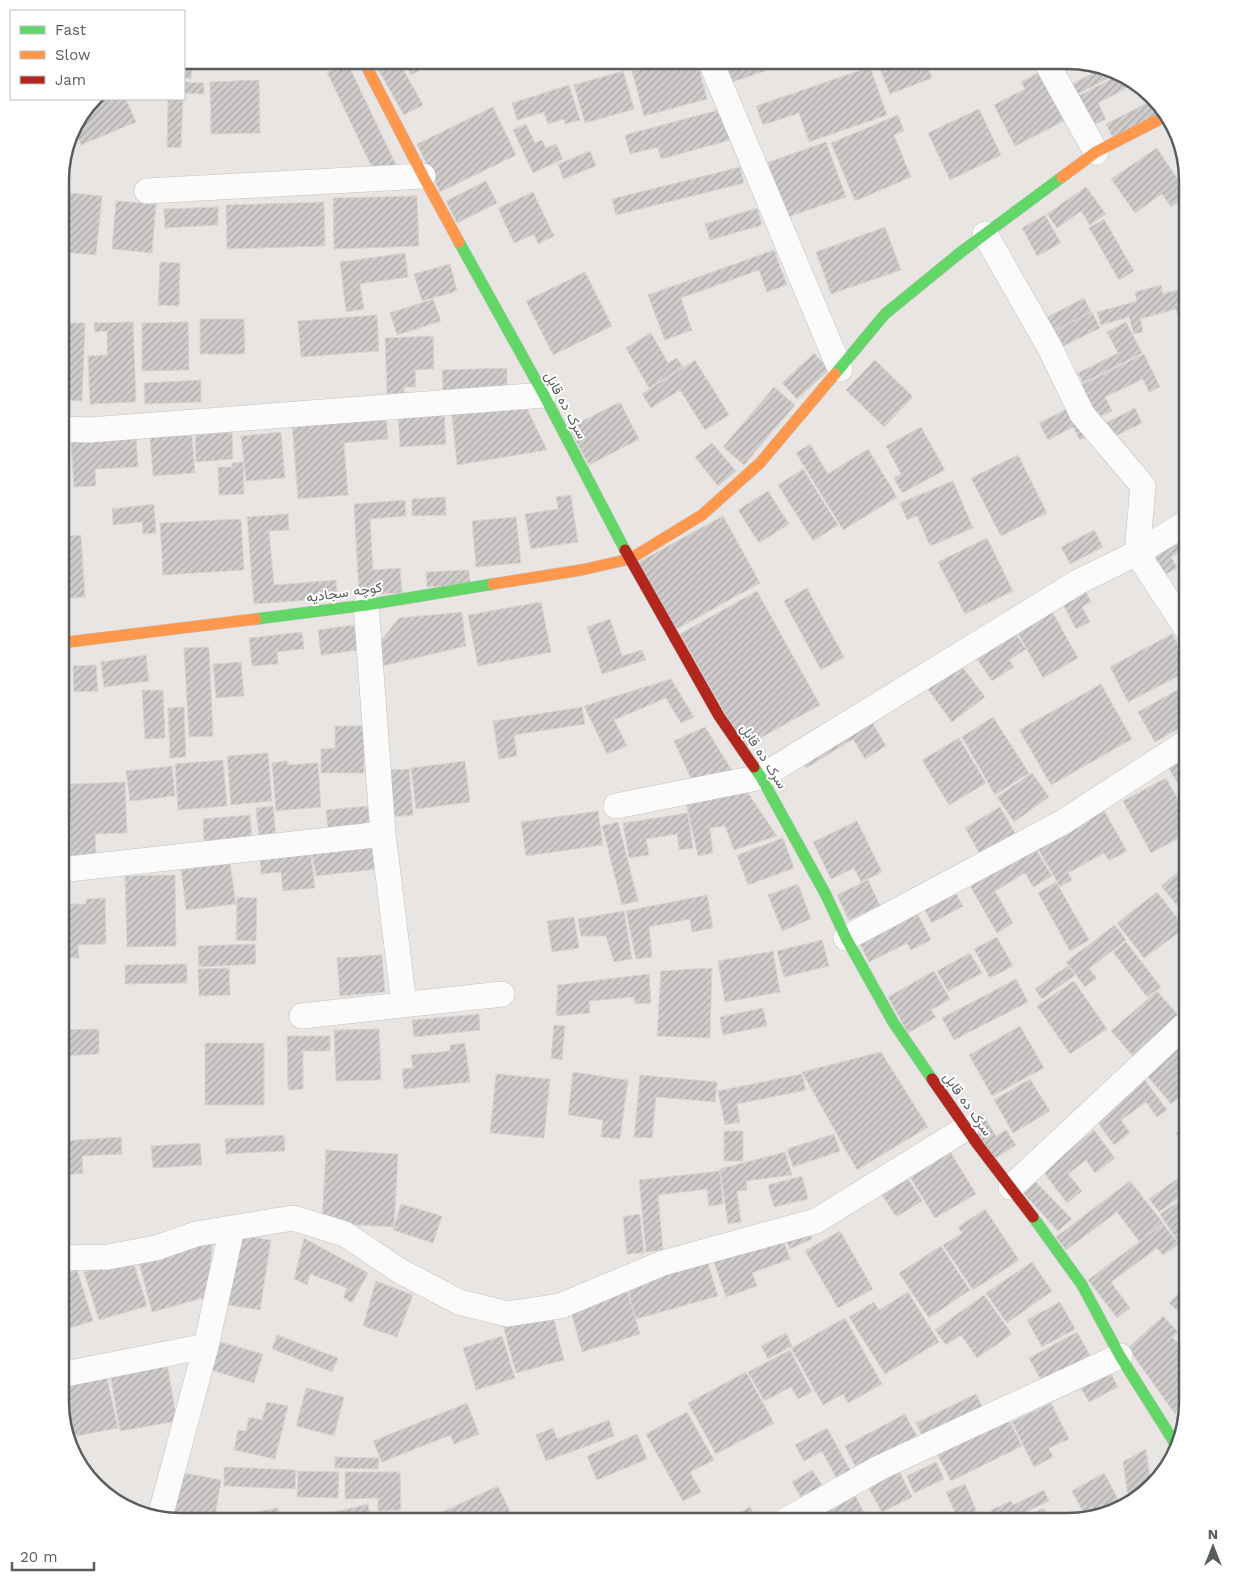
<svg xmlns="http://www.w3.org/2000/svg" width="1248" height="1582" font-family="'Work Sans',Vazirmatn,sans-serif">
	<defs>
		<pattern id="building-hatch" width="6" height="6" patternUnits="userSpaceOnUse" patternTransform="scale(1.25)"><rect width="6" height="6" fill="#cfcccb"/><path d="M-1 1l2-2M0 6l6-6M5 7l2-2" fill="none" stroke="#aba9a8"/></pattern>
	</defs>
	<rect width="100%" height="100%" fill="#e8e5e2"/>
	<path fill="url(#building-hatch)" stroke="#d8d4d2" d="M184 60H192L191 79 184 78Z
		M214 60H250V62L215 66Z
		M254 60H283L284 65 255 67Z
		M382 60H398L423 105 404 115 375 64Z
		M403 60H438L411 75Z
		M670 60H697L707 99 644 116 632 71Z
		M722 60H791L792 62 723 85Z
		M893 60H925L932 78 890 94 879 66Z
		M1052 60H1076L1079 64 1059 75Z
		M347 62 396 165 375 174 327 72Z
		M1090 65 1118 73 1070 98 1065 88 1095 72Z
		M870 67 887 115 809 142 799 113 763 125 756 106Z
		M623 71 634 109 585 123 574 85Z
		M1040 72 1066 120 1015 146 994 105 1025 89 1021 82Z
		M1121 74 1128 76 1136 83 1098 103 1106 119 1086 129 1071 100Z
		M259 80 260 133 211 134 210 82Z
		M184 82 204 83V94L184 93Z
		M569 85 580 120 565 124 564 119 548 124 544 112 517 120 512 103Z
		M94 99H126L136 122 81 145 73 126Z
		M168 99H183L181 148 167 147Z
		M1153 100 1167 112 1114 140 1106 124Z
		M493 107 516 155 440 192 417 144Z
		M722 109 730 140 661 159 658 147 630 154 625 135Z
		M979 109 1001 155 950 180 928 133Z
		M898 115 904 131 894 135 911 177 855 201 831 143Z
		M526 124 535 143 542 140 546 148 556 144 563 159 533 173 513 130Z
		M826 142 846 197 785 218 766 163Z
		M1157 148 1188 195 1171 207 1162 194 1135 213 1111 179Z
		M590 151 596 166 563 179 558 164Z
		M740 167 744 183 616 215 612 199Z
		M486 181 497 203 457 223 446 201Z
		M1086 187 1106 214 1090 225 1081 211 1057 228 1047 214Z
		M60 192 102 196 96 255 60 252Z
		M533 192 554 236 538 244 534 234 514 243 498 208Z
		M417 196 419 246 334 249 333 198Z
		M116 201 156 204 152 253 112 249Z
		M324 202 325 246 227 249 226 205Z
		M218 207V225L165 228 164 209Z
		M757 208 762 225 710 240 705 224Z
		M1045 215 1061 243 1037 256 1022 228Z
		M1104 219 1134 271 1119 280 1089 228Z
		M885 227 901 270 831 294 816 252Z
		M774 250 787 285 767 292 759 270 681 298 692 330 665 340 648 295Z
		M405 253 408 277 360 284 364 309 346 312 340 262Z
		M160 262 180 263 179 306 158 305Z
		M450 264 457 291 422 301 414 274Z
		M585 272 612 326 553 355 526 301Z
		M1161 285 1163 294 1188 287V318L1179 320 1176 309 1140 319 1143 332 1134 334 1129 317 1101 325 1097 312 1137 301 1135 292Z
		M1084 298 1091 312 1047 334 1040 321Z
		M433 299 441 321 397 335 390 313Z
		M1092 312 1100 328 1055 350 1047 335Z
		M377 315 379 351 301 357 298 321Z
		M200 319H244L245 354H200Z
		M133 322 136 402 90 404 88 356 107 355V331L95 332 94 323Z
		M188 322 189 370 142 371V323Z
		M1126 322 1142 353 1083 383 1078 373 1118 353 1107 332Z
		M60 323H85L82 401 60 400Z
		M1188 327V342L1182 330Z
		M651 333 668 363 677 358 683 367 649 388 626 348Z
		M433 336 434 369 415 370 416 387H404V394H387L385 338Z
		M814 353 829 370 797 399 782 383Z
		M1144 354 1160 387 1149 392 1143 379 1105 397 1112 411 1097 418 1081 385Z
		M695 360 729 415 705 430 680 390 651 408 642 394Z
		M875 360 913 397 884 427 846 390Z
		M507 368V388L443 391 442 370Z
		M201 380V402L145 404 144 383Z
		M774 387 795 405 744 465 723 447Z
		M523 401 547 450 457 465 451 405Z
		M620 402 639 439 589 465 569 428Z
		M1075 405 1090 435 1080 440 1073 427 1048 440 1039 423Z
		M1135 408 1142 423 1107 440 1100 426Z
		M444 412 446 444 400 447 398 415Z
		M386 416 388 439 344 443 348 495 298 499 292 425Z
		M1188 425V468H1184L1179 426Z
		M921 427 945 470 902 493 894 478 901 474 886 446Z
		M232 432 233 459 196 462 195 435Z
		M281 432 285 478 246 481 241 436Z
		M192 435 195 473 153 476 150 437Z
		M136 439 138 467 95 469 96 486 74 487 71 443Z
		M712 443 736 471 718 486 695 457Z
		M810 444 828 474 868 449 897 497 843 530 796 453Z
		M1018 455 1047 513 1001 536 971 478Z
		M243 462 244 494 219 495 218 467H232V463Z
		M803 469 838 525 813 541 778 485Z
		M953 481 973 528 930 546 917 516 907 520 900 503Z
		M768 491 789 524 759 543 738 510Z
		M571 495 578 542 531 549 525 514 558 509 556 497Z
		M445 497 446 515 412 516V499Z
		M405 500 406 516 370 519 373 570 400 568 402 593 359 595 354 504Z
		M154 504 156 533 143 534 142 522 113 525 112 509Z
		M288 514 289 530 269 531 274 585 336 580 337 598 254 604 247 517Z
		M723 516 760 583 675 630 637 563Z
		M516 517 521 563 476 567 472 521Z
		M241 519 244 570 163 575 160 523Z
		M1094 530 1103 547 1070 564 1061 547Z
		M81 535 85 597 60 599V537Z
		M1174 536 1182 551 1171 557 1177 568 1158 578 1144 552Z
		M987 538 1013 591 965 614 938 562Z
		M469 570 470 585 427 587 426 572Z
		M1082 584 1091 602 1082 607 1090 622 1076 629 1059 596Z
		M807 588 844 657 821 670 784 601Z
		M757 591 820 705 744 747 680 634Z
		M541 602 551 652 478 666 468 615Z
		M1049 606 1078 658 1043 678 1014 626Z
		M462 612 466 646 382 666 380 642 399 618Z
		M610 619 622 656 642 650 646 660 602 674 587 627Z
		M354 625 358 650 321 655 318 630Z
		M1010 625 1026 649 1009 660 1014 667 992 681 971 650Z
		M302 632 304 649 277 652 278 664 252 666 249 638Z
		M1172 634 1188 664V671L1128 702 1110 667Z
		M209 647 213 736 189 737 184 648Z
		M146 655 149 681 104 687 101 662Z
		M957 660 985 697 952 722 924 684Z
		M241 662 244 696 216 698 213 664Z
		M96 665 98 691 74 692 73 666Z
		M65 666 68 717H60V667Z
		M671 679 694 717 681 723 666 698 614 720 627 746 607 754 584 706Z
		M1101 684 1132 739 1051 785 1019 730Z
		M1188 684V723L1155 742 1138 712Z
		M142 690H163L165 738 145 739Z
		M184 707 186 757 170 758 168 708Z
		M582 707 585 724 514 735 517 756 499 759 493 721Z
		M867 714 886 746 865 759 853 739 806 768 798 756Z
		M993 717 1029 773 995 795 962 737Z
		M335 726H364V773H321V749L335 748Z
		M705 727 736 777 693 783 674 741Z
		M959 738 986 783 949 805 922 760Z
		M1188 750V782L1180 787 1166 764Z
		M268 753 272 801 231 805 227 756Z
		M223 760 227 806 178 810 175 764Z
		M287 761 288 765 318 763 321 807 276 811 272 763Z
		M465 761 470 802 416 809 411 768Z
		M172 766 175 796 130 801 126 771Z
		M409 769 413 815 393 817 389 770Z
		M1032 773 1049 797 1014 822 997 797Z
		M1166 778 1188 818V833L1151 853 1123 801Z
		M125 782 127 833 95 834 96 855 71 856 69 784Z
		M60 790H67L68 844 60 845Z
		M746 790 777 836 734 850 725 826 710 828 713 853 698 856 685 798Z
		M273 806 276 837 259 839 256 808Z
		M368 806 370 826 328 830 326 810Z
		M1000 807 1015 833 980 854 965 828Z
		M1103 809 1127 851 1109 861 1104 853 1068 873 1072 880 1060 887 1036 845Z
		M598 811 603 845 526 856 521 822Z
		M688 813 693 848 679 850 677 834 646 839 649 855 629 858 623 823Z
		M250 815 252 839 204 843 203 819Z
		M857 821 882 872 861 882 854 868 831 879 813 842Z
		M618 822 638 901 622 905 602 826Z
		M783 838 794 868 748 885 737 855Z
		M374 844 377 869 316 876 312 853Z
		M1035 848 1052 876 1033 887 1025 873 995 891 1013 923 997 933 970 886Z
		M311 854 315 888 283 891 281 872 261 874 260 859Z
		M230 863 236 904 186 910 181 870Z
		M1188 864V918L1161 886Z
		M175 875 176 946 127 947 125 876Z
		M868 880 880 906 849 920 837 895Z
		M1056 882 1089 940 1070 951 1038 893Z
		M798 884 811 919 782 931 768 895Z
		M954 890 963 906 932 923 923 907Z
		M1157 892 1185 928 1144 958 1117 923Z
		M707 895 713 928 692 932 690 919 649 927 652 957 636 959 626 911Z
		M237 897 257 898 256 941 236 940Z
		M105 898 106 944 78 945 79 958H62L60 904H86V899Z
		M624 911 632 959 614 962 606 936H581L578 919Z
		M916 911 931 940 911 950 907 943 869 962 858 940Z
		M574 917 579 948 552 952 547 921Z
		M1115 925 1126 940 1089 969 1097 978 1085 987 1066 962Z
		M997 937 1013 966 990 978 974 949Z
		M822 940 829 966 784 977 777 951Z
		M1126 942 1161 987 1147 997 1113 952Z
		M255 944 256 964 199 967 198 946Z
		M773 951 780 992 725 1002 718 961Z
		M970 953 982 973 948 991 937 971Z
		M382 955 385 992 340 996 337 958Z
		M187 964V983L125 984V965Z
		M1068 966 1075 975 1042 999 1035 989Z
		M229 968 230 995 199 996 198 969Z
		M712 968 710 1038 657 1036 661 971Z
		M934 971 950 999 931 1010 936 1017 908 1033 888 997Z
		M649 974 651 1003 635 1004 634 997 589 1001 590 1013 556 1016 558 985Z
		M1016 979 1028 1002 954 1040 942 1018Z
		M1074 981 1107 1029 1070 1054 1037 1006Z
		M1157 991 1178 1015 1133 1056 1111 1031Z
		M763 1008 767 1026 723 1035 720 1017Z
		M479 1014 480 1030 414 1037 412 1020Z
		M554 1025 565 1026 562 1060 551 1058Z
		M1020 1026 1044 1068 992 1096 969 1055Z
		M99 1029V1054L60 1056V1030Z
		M379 1029 381 1080 336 1081 334 1030Z
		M1188 1032V1076L1179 1083 1186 1092 1171 1104 1143 1071Z
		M287 1036H330V1051H303V1089L288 1090Z
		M205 1043H264V1105H205Z
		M465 1043 470 1082 404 1089 402 1069 413 1068 411 1055 450 1051V1045Z
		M881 1052 928 1127 857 1170 802 1072Z
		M573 1072 628 1080 620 1139 601 1137 603 1120 568 1115Z
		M496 1074 550 1079 544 1138 490 1133Z
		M802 1074 806 1090 737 1104 740 1122 725 1125 718 1091Z
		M640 1075 717 1082 715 1102 656 1097 652 1138 634 1137Z
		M1030 1079 1050 1111 1013 1133 994 1100Z
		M1144 1079 1167 1110 1157 1117 1146 1102 1121 1120 1130 1133 1114 1145 1093 1116Z
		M982 1113 996 1136 1006 1130 1016 1145 992 1160 968 1123Z
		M1187 1125 1188 1127V1150L1176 1133Z
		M1094 1130 1115 1158 1095 1173 1086 1160 1068 1174 1082 1191 1067 1203 1042 1170Z
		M724 1131H743V1161H724Z
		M834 1134 840 1151 793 1167 787 1149Z
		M284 1135 285 1151 226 1154 225 1139Z
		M121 1137 122 1154 82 1156 83 1173 64 1175 62 1141Z
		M200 1143 202 1165 153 1168 151 1146Z
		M945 1143 976 1194 935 1218 904 1167Z
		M326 1150 398 1154 394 1227 322 1223Z
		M785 1152 792 1175 746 1181 747 1190 737 1191 741 1222 728 1224 720 1169Z
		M720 1171 723 1204 709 1206 707 1189 658 1195 663 1250 646 1252 639 1180Z
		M1188 1171V1191L1159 1212 1149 1199Z
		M904 1172 922 1201 896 1217 878 1188Z
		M802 1176 808 1199 774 1207 768 1185Z
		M1030 1176 1072 1219 1058 1231 1017 1186Z
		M1130 1181 1163 1223 1139 1241 1117 1212 1066 1250 1056 1237Z
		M1188 1195V1215L1181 1219 1188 1229V1237L1179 1243 1160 1214Z
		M401 1204 442 1216 433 1243 393 1230Z
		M985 1209 1019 1260 973 1290 943 1245 962 1233 958 1227Z
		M640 1214 644 1253 627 1254 623 1217Z
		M1163 1224 1179 1244 1163 1255 1157 1248 1111 1282 1130 1308 1117 1318 1088 1280Z
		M806 1227 812 1239 790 1249 784 1237Z
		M840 1231 873 1289 838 1308 805 1251Z
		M238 1235 271 1240 260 1310 227 1305Z
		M782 1236 790 1259 752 1273 757 1286 726 1297 713 1259Z
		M304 1238 368 1273 352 1303 343 1297 347 1288 310 1274 307 1285 294 1279Z
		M213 1240 207 1297 152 1312 138 1259Z
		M941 1246 970 1290 929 1318 899 1273Z
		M132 1258 147 1306 99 1320 84 1272Z
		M707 1260 718 1296 636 1319 626 1283Z
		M1032 1262 1052 1291 1007 1323 986 1293Z
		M77 1270 93 1321 60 1331V1275Z
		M376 1281 413 1295 397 1337 363 1326Z
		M625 1284 640 1334 582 1352 571 1312Z
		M1188 1284V1321L1169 1303Z
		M908 1292 939 1342 885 1374 849 1317 874 1302 879 1310Z
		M984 1295 1012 1334 977 1358 961 1335 946 1345 935 1330Z
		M1060 1302 1075 1329 1042 1347 1027 1320Z
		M552 1312 564 1360 516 1373 503 1326Z
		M1163 1316 1178 1332 1172 1337 1188 1353V1387L1175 1414 1128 1348Z
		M845 1318 882 1384 848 1403 843 1394 823 1405 791 1348Z
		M1077 1332 1090 1355 1042 1382 1029 1358Z
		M786 1333 792 1346 768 1359 761 1346Z
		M277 1335 338 1358 332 1372 272 1349Z
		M502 1336 515 1378 476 1390 463 1348Z
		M220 1342 263 1354 254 1383 211 1370Z
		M790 1350 812 1392 798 1399 791 1387 764 1401 748 1372Z
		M167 1364 177 1421 120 1431 110 1374Z
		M1108 1367 1118 1387 1089 1402 1078 1383Z
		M746 1372 774 1423 716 1454 688 1403Z
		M106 1373 118 1428 71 1437 60 1402V1382Z
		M306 1388 344 1397 334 1436 296 1426Z
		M976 1394 984 1410 924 1439 916 1423Z
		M267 1402 288 1406 275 1459 234 1450 238 1430 246 1431 249 1417 262 1420Z
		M467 1403 479 1434 454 1444 450 1435 382 1462 373 1441Z
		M1051 1403 1069 1439 1049 1448 1053 1457 1034 1467 1012 1422Z
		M687 1412 714 1460 690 1472 701 1492 683 1501 646 1434Z
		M905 1414 919 1440 858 1472 845 1446Z
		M1007 1416 1022 1446 951 1481 936 1452Z
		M609 1420 614 1436 546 1461 536 1435 553 1428 557 1439Z
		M827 1428 851 1472 837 1479 822 1451 804 1461 795 1445Z
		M637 1434 647 1459 597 1480 587 1456Z
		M1146 1449 1151 1485 1135 1502 1129 1504 1123 1462Z
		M335 1457 379 1458 378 1469 335 1468Z
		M936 1462 944 1479 914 1493 907 1476Z
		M224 1467 296 1470 295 1489 224 1486Z
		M812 1470 825 1489 804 1502 792 1482Z
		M298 1471 339 1472 338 1498 297 1497Z
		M899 1471 912 1497 882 1512 868 1487Z
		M180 1472 221 1480 214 1522H180L171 1520Z
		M345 1472H400L401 1510 378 1511V1498L345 1499Z
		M1104 1473 1118 1499 1086 1517 1072 1491Z
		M965 1484 981 1522H959L946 1492Z
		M498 1486 513 1518 503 1522H496L493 1515 477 1522H421Z
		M1044 1490 1049 1501 1004 1522H997L991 1510 1011 1501 1013 1505Z
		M854 1493 869 1522H828L822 1510Z
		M368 1504 370 1515 344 1522H315L314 1517Z
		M750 1507 759 1522H733L738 1519 735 1515Z
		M278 1508 281 1522H243L241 1515Z
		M1044 1508 1050 1522H1014Z
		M821 1514 825 1522H806Z"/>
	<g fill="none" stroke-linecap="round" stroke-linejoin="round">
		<defs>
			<path id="street" d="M710 60 840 369
				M1045 60 1096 152
				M147 191 423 176
				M985 234 1050 348 1082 414 1143 486 1137 553 1188 631
				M60 429 90 430 544 395
				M366 605 383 834 404 1004
				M616 806 761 777 1078 582 1137 553 1188 522
				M60 870 383 834
				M846 938 1063 822 1188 741
				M302 1016 502 994
				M1011 1187 1188 1022
				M60 1258 108 1257 156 1248 196 1234 293 1218 345 1234 400 1271 459 1302 508 1314 560 1306 663 1263 816 1221 966 1128
				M60 1375 206 1346
				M160 1517 206 1346 232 1228
				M783 1522 879 1468 1120 1356"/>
			<path id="fast" d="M459 242 544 395 625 550
				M835 374 885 314 961 252 1062 177
				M256 619 366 605 493 584
				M754 767 761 777 826 895 846 938 893 1022 932 1079
				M1033 1217 1082 1285 1120 1356 1176 1445"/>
			<path id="slow" d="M363 60 423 176 459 242
				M1062 177 1096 152 1168 115
				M493 584 581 570 630 559 702 515 760 463 835 374
				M60 643 256 619"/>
			<path id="jam" d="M625 550 719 716 754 767
				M932 1079 978 1145 1033 1217"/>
		</defs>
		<use href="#street" stroke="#c4c3c2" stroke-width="26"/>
		<use href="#fast" stroke="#c4c4c4" stroke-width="12"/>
		<use href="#slow" stroke="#c4c4c4" stroke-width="12"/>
		<use href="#jam" stroke="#c4c4c4" stroke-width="12"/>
		<use href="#street" stroke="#fcfbfb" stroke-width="25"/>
		<use href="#fast" stroke="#63d668" stroke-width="11"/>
		<use href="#slow" stroke="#ff974d" stroke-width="11"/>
		<use href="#jam" stroke="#b3261e" stroke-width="11"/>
	</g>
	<g text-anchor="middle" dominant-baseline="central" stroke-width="4" stroke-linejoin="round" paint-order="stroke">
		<g font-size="14" fill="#585e60" stroke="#fff">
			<text transform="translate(566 405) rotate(62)">سرک ده قابل</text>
			<text transform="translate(344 592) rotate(-8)">کوچه سجادیه</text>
			<text transform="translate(764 756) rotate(57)">سرک ده قابل</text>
			<text transform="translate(968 1104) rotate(55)">سرک ده قابل</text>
		</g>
	</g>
	<path d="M0 0H1248V1582H0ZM180 69H1068A111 111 0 0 1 1179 180V1402A111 111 0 0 1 1068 1513H180A111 111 0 0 1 69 1402V180A111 111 0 0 1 180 69Z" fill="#fff" fill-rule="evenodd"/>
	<path fill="none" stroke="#585e60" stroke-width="2.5" d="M180 69H1068A111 111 0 0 1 1179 180V1402A111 111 0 0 1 1068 1513H180A111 111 0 0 1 69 1402V180A111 111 0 0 1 180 69Z"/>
	<rect x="10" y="10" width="175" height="90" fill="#ffffff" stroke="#bcbfbf"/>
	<rect x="20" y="26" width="25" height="8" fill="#63d668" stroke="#bcbfbf"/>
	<text x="55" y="35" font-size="15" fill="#585e60">Fast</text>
	<rect x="20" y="51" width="25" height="8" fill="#ff974d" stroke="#bcbfbf"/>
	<text x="55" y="60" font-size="15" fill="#585e60">Slow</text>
	<rect x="20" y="76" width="25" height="8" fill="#b3261e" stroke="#bcbfbf"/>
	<text x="55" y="85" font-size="15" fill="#585e60">Jam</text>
	<g transform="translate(1213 1547)" stroke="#ffffff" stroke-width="4" paint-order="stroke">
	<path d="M0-4L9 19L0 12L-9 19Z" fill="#585e60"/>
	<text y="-8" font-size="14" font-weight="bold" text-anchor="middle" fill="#585e60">N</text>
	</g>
	<path d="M12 1562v8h82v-8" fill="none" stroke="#585e60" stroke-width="2.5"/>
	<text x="20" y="1562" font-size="15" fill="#585e60" stroke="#ffffff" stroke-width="4" paint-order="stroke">20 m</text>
</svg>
